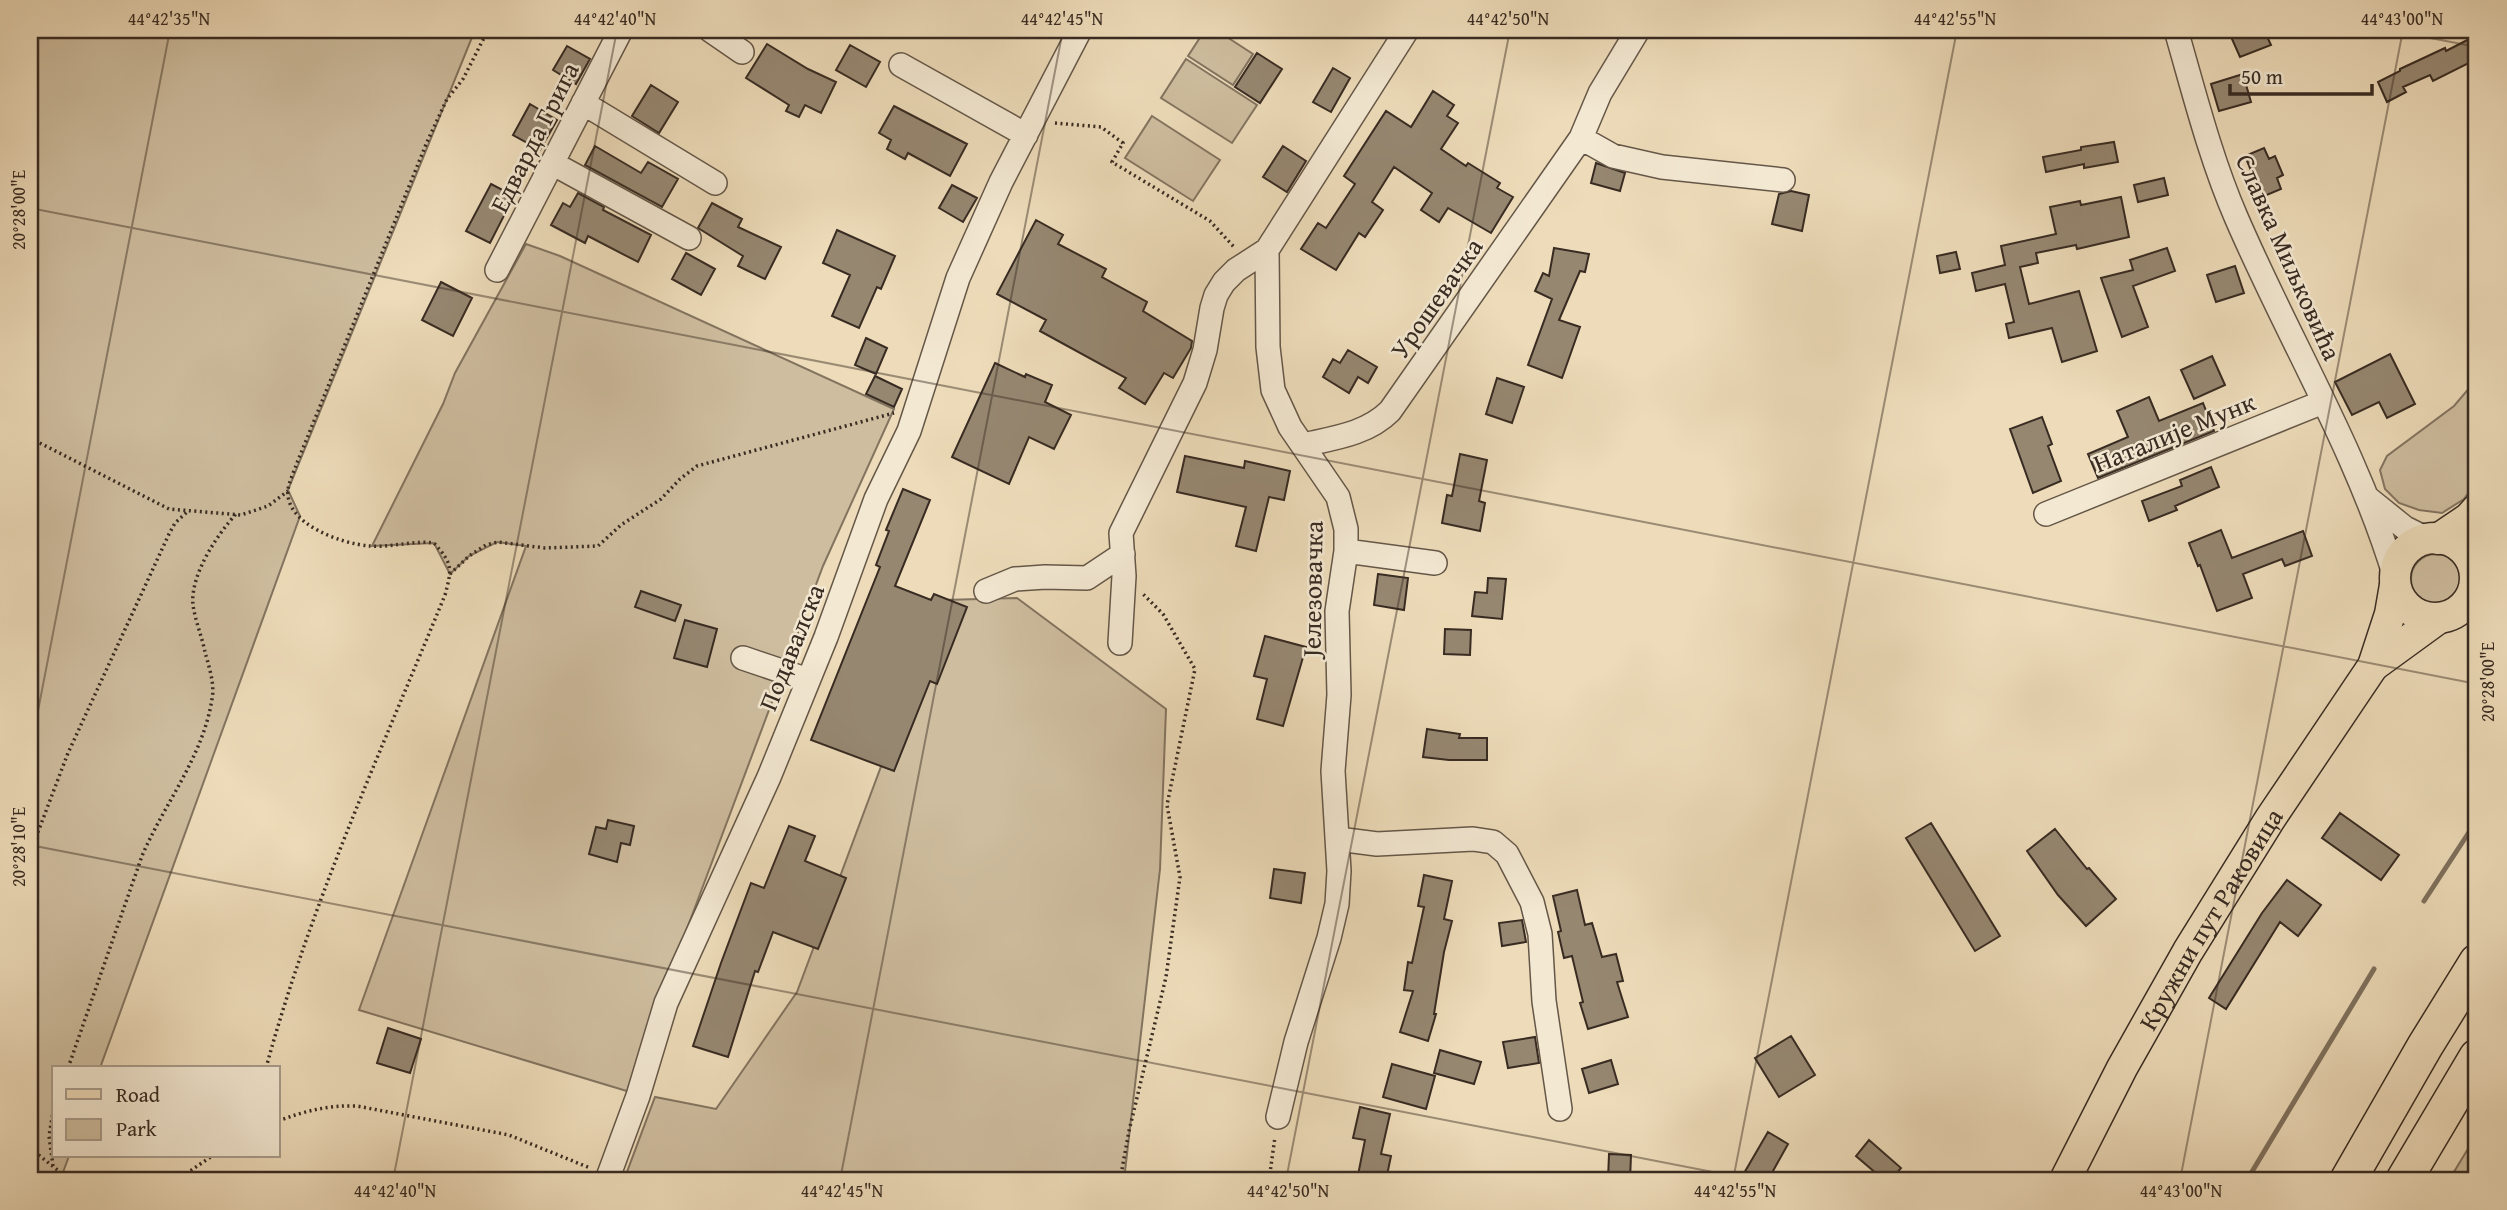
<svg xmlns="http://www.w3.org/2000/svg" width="2507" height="1210" font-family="'Gentium Book Plus',serif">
	<rect width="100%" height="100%" fill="#eddbb9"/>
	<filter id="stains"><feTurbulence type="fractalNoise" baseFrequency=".00286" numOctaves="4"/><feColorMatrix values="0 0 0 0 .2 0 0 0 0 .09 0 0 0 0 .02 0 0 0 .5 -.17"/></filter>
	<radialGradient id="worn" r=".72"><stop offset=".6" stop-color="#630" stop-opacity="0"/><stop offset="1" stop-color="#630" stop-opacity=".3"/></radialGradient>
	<path fill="#cebd9f" stroke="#837460" stroke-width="2" d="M30 30H475L288 490 300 516 100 1068H54V1156H69L62 1175 70 1180H30Z
		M1205 30H1216L1253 54 1233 85 1188 56Z
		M1186 59 1257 105 1232 143 1161 98Z
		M1152 116 1220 160 1193 201 1125 158Z
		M526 244 560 256 894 409 823 566 688 926 630 1092 359 1010 526 546 497 542 469 556 450 574 434 543 372 546 443 404 455 373Z
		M2477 379V480L2464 499 2442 513 2419 510 2399 503 2385 489 2380 470 2387 456 2454 406Z
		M2411 579a25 25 0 1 1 50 0a25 25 0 1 1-50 0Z
		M1017 598 1166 709 1160 869 1124 1180H624L655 1097 716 1109 797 992 943 600Z
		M2477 1134V1180H2449Z"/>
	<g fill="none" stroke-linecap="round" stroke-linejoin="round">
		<path stroke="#7f715e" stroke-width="5" d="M2424 901 2477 820
			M2247 1180 2374 969"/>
	</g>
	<path fill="#968771" stroke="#382b22" stroke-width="2" d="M2228 30H2264L2271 45 2240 57Z
		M2477 35V59L2433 81 2430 75 2403 87 2406 92 2387 102 2378 82 2400 71V69L2445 48 2446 51Z
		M767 44 808 69 836 82 821 113 805 105 799 117 786 111 789 105 746 78Z
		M850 45 880 62 866 87 836 70Z
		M567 46 590 59 576 84 553 70Z
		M1257 53 1282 69 1260 103 1235 87Z
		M1333 68 1350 78 1331 112 1313 102Z
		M2243 74 2251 102 2219 111 2211 84Z
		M651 85 678 102 659 133 632 116Z
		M1433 91 1454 105 1447 116 1458 123 1441 149 1466 166 1468 163 1500 183 1497 188 1513 197 1491 233 1448 208 1439 222 1421 210 1432 193 1394 167 1372 202 1383 210 1365 237 1359 233 1336 270 1301 249 1318 223 1326 228 1355 184 1344 176 1386 111 1411 127Z
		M530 104 557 120 540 150 513 135Z
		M894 106 967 144 950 176 908 153 905 159 887 149 891 140 879 133Z
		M2114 142 2118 162 2084 168V164L2046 172 2043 157 2081 150V147Z
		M595 146 641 173 648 162 678 179 662 207 585 165Z
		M1283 146 1306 161 1287 192 1263 177Z
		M2264 148 2269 159 2275 156 2283 175 2277 178 2281 189 2262 197 2245 156Z
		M1596 163 1625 173 1620 191 1591 183Z
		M2164 178 2168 195 2138 202 2134 185Z
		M491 184 514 196 490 243 466 231Z
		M952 185 977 198 963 222 939 208Z
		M1791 191 1809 195 1802 231 1772 224 1779 194Z
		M578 193 604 207 603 210 651 235 638 262 588 236 585 243 551 225 563 203 570 207Z
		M2121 197 2129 237 2077 249 2076 245 2036 253 2038 263 2020 267 2029 304 2079 291 2097 351 2062 362 2052 328 2009 338 2006 324 2014 322 2005 284 1976 291 1972 273 2005 265 2001 246 2056 234 2050 207 2080 201 2081 205Z
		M712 203 742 219 738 227 781 247 765 279 738 266 743 256 698 228Z
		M1036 220 1063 235 1058 244 1106 269 1102 277 1147 302 1143 311 1192 341 1191 348 1173 378 1164 373 1145 404 1119 388 1126 378 1040 331 1046 320 997 294Z
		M837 230 895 256 881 289 877 287 859 328 832 316 850 275 823 263Z
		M1554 248 1589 254 1585 272 1580 271 1559 320 1580 327 1562 378 1528 365 1552 299 1535 291 1543 273 1549 276Z
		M2167 248 2175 271 2133 286 2148 327 2122 337 2101 278 2133 270 2130 260Z
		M1956 252 1960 269 1940 273 1937 256Z
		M686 253 715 269 701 295 672 279Z
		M2235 266 2244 293 2216 302 2207 275Z
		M441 282 472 298 453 336 422 320Z
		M866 338 887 348 876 374 855 365Z
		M1348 350 1377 367 1368 383 1358 377 1349 393 1323 377 1333 359 1340 363Z
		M2390 354 2415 404 2387 418 2379 402 2352 415 2335 382Z
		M2212 356 2225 385 2194 399 2181 370Z
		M995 363 1025 377 1026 374 1052 385 1045 402 1071 415 1054 449 1029 437 1009 484 952 457Z
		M875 376 902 389 894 407 866 394Z
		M1497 378 1524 387 1512 423 1486 414Z
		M2149 397 2159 421 2203 403 2214 431 2098 478 2088 454 2128 437 2117 411Z
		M2042 417 2052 444 2048 446 2061 481 2033 493 2010 429Z
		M1460 454 1487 460 1479 501 1485 503 1480 531 1442 523 1447 495 1452 496Z
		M1185 456 1244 468 1245 461 1290 471 1284 500 1269 497 1256 551 1236 546 1246 507 1177 492Z
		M2211 467 2219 487 2175 506 2177 510 2149 521 2142 501 2182 486 2180 480Z
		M903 489 930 500 895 586 931 600 934 594 967 607 937 684 930 681 894 771 811 740 880 567 876 565 889 531 886 530Z
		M2221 530 2232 558 2303 531 2312 556 2285 566 2282 559 2243 574 2252 598 2217 611 2200 565 2198 566 2189 543Z
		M1378 574 1408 578 1404 610 1374 605Z
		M1488 578 1506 579 1502 619 1472 616 1475 592 1487 593Z
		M641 591 681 605 675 621 635 607Z
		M685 620 717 629 707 667 674 658Z
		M1445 629 1471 630 1470 655 1444 654Z
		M1265 636 1306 647 1283 726 1257 719 1267 679 1254 676Z
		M1427 729 1460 734 1459 738H1487V760H1449L1423 757Z
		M2340 813 2399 855 2381 880 2322 838Z
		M608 820 634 826 630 845 621 843 617 862 589 854 596 827 606 829Z
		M1931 823 2000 936 1975 951 1906 838Z
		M789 826 815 836 805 861 846 878 818 949 773 932 758 972 755 971 728 1057 693 1046 721 963 751 883 764 888Z
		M2055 829 2087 869 2089 868 2116 899 2086 926 2058 895 2027 851Z
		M1274 869 1305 873 1301 903 1270 898Z
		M1424 875 1452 881 1444 919 1452 921 1444 952 1434 1014H1436L1428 1041 1400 1032 1413 991 1404 990 1408 962 1412 963 1424 907 1418 906Z
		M2287 880 2321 905 2298 936 2280 922 2226 1009 2209 998 2262 913Z
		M1577 890 1585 925 1592 923 1602 957 1616 954 1623 981 1617 982 1628 1017 1588 1029 1580 1003 1583 1002 1572 956 1564 958 1558 932 1561 931 1553 896Z
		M1522 920 1526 942 1502 946 1499 923Z
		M388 1028 421 1039 410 1073 377 1063Z
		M1791 1036 1815 1075 1779 1097 1755 1058Z
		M1535 1037 1539 1063 1508 1068 1503 1042Z
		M1440 1050 1481 1062 1474 1084 1434 1073Z
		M1611 1060 1618 1084 1589 1093 1582 1069Z
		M1392 1064 1435 1076 1426 1109 1383 1097Z
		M1360 1107 1390 1114 1381 1154 1391 1156 1386 1180H1357L1365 1140 1353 1138Z
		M1768 1132 1788 1144 1768 1180H1740Z
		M1869 1140 1901 1168 1891 1180H1884L1856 1156Z
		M1609 1154 1631 1155 1630 1180H1608Z"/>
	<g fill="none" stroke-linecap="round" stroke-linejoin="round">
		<defs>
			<path id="minor" d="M710 30 742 52
				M2176 30C2194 92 2210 157 2236 217 2288 338 2357 451 2395 577
				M901 65 1026 135
				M583 103 715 183
				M1581 138 1613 156 1662 167 1783 180
				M552 163 689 238
				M497 270 621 30
				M1303 445C1334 438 1367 434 1390 411L1581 138 1600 93 1638 30
				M2369 499 2405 528 2427 539
				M2046 514 2323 402
				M1346 551 1435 563
				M986 591 1015 579 1045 577 1087 578 1123 554
				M1120 643 1124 576 1121 533 1195 383 1205 350 1212 308 1216 295 1224 282 1236 270 1267 250
				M743 658 808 680
				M1338 839 1377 844 1473 839 1493 842 1507 854 1532 902 1540 934 1544 1001 1560 1109
				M1278 1117 1296 1042 1329 938 1337 904 1339 871 1333 771 1339 695 1337 611 1346 551V529L1338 497 1290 427 1273 390 1268 347 1267 250 1407 30
				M607 1180 638 1096 666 1003 769 777 826 637 876 499 909 431 958 278 1001 182 1080 30"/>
			<g id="major">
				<circle cx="2435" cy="578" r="40"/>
				<path d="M2438 539 2469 518 2477 509"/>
				<path d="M2373 666 2439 618"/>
				<path id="s1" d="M2065 1180 2122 1068 2188 951 2270 819 2373 666 2390 614 2395 585"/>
			</g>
			<path id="highway" d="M2348 1180 2425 1046 2477 962
				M2404 1180 2477 1057"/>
		</defs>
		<use href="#minor" stroke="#655748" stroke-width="26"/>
		<use href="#major" stroke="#382b22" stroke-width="33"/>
		<use href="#highway" stroke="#382b22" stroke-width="38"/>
		<path stroke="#382b22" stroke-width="3.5" stroke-dasharray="2 3.5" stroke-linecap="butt" d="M1055 123 1101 127 1123 143 1112 162 1210 221 1234 247
			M30 438 169 509 241 515 268 506 288 491
			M450 574 469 556 486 545 498 542 545 548 598 546 621 525 661 499 680 479 697 466 894 413
			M30 853 68 753 169 534 175 523 187 512
			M68 1068 142 856C164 804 203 757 212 699 215 684 209 667 205 652 202 637 195 620 193 605 190 575 217 535 236 514
			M266 1068C310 906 381 751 445 595 452 569 453 564 434 543 412 540 391 548 370 546 342 544 284 524 288 489 290 480 294 471 297 463L427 142 447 99 463 79 488 30
			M278 1121C305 1111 328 1105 357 1106L509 1135 590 1168
			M30 1148 70 1180
			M53 1166 49 1136 54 1106
			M177 1180 212 1156
			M1120 1180 1129 1131 1166 977 1180 877 1167 805 1195 669 1163 614 1143 594
			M1269 1180 1275 1137"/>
		<use href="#minor" stroke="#f3e8d2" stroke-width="23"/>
		<use href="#major" stroke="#eddbb9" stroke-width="30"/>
		<use href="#highway" stroke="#eddbb9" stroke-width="35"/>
	</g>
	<path fill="none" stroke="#382b22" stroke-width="2" stroke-opacity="0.45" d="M2389 30 2477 47M30 208 2477 684M30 752 170 30M30 845 1754 1180M393 1180 617 30M840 1180 1063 30M1286 1180 1510 30M1733 1180 1957 30M2180 1180 2403 30"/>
	<g text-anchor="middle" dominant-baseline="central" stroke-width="5" stroke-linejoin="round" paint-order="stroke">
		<g font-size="26" fill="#382b22" stroke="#f3e8d2">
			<text transform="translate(534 137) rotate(-63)">Едварда Грига</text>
			<text transform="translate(2289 257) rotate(66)">Славка Миљковића</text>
			<text transform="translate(1436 298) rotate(-55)">Урошевачка</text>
			<text transform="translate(2174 432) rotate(-22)">Наталије Мунк</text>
			<text transform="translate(1312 589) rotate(-89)">Јелезовачка</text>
			<text transform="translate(791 647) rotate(-68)">Подавалска</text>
			<text stroke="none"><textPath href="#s1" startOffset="299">Кружни пут Раковица</textPath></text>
		</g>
	</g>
	<rect width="2507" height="1210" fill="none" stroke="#eddbb9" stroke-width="77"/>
	<rect x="52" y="1066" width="228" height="91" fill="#f3e8d2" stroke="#a89c8c" stroke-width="2"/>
	<rect x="66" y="1089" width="35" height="10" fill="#eddbb9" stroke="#a89c8c" stroke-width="2"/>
	<text x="116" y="1102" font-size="21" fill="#382b22">Road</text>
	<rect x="66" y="1119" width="35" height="21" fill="#cebd9f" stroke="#a89c8c" stroke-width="2"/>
	<text x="116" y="1136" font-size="21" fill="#382b22">Park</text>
	<path d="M2230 84v10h142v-10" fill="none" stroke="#382b22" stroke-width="3.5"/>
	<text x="2241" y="84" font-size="21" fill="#382b22" stroke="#f3e8d2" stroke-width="5" paint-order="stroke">50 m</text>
	<rect x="38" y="38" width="2430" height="1134" fill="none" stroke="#382b22" stroke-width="2.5"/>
	<g font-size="18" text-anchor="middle" fill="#382b22">
		<text x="169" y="25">44°42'35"N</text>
		<text x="615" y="25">44°42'40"N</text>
		<text x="1062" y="25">44°42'45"N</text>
		<text x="1508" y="25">44°42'50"N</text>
		<text x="1955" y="25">44°42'55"N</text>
		<text x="2402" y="25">44°43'00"N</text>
		<text transform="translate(19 210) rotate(-90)" y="6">20°28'00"E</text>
		<text transform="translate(2488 682) rotate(-90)" y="6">20°28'00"E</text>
		<text transform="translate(19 847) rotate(-90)" y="6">20°28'10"E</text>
		<text x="395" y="1197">44°42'40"N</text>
		<text x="842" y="1197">44°42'45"N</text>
		<text x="1288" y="1197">44°42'50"N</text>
		<text x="1735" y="1197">44°42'55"N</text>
		<text x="2181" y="1197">44°43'00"N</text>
	</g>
	<rect width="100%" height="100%" filter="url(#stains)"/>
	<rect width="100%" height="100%" fill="url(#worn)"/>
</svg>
